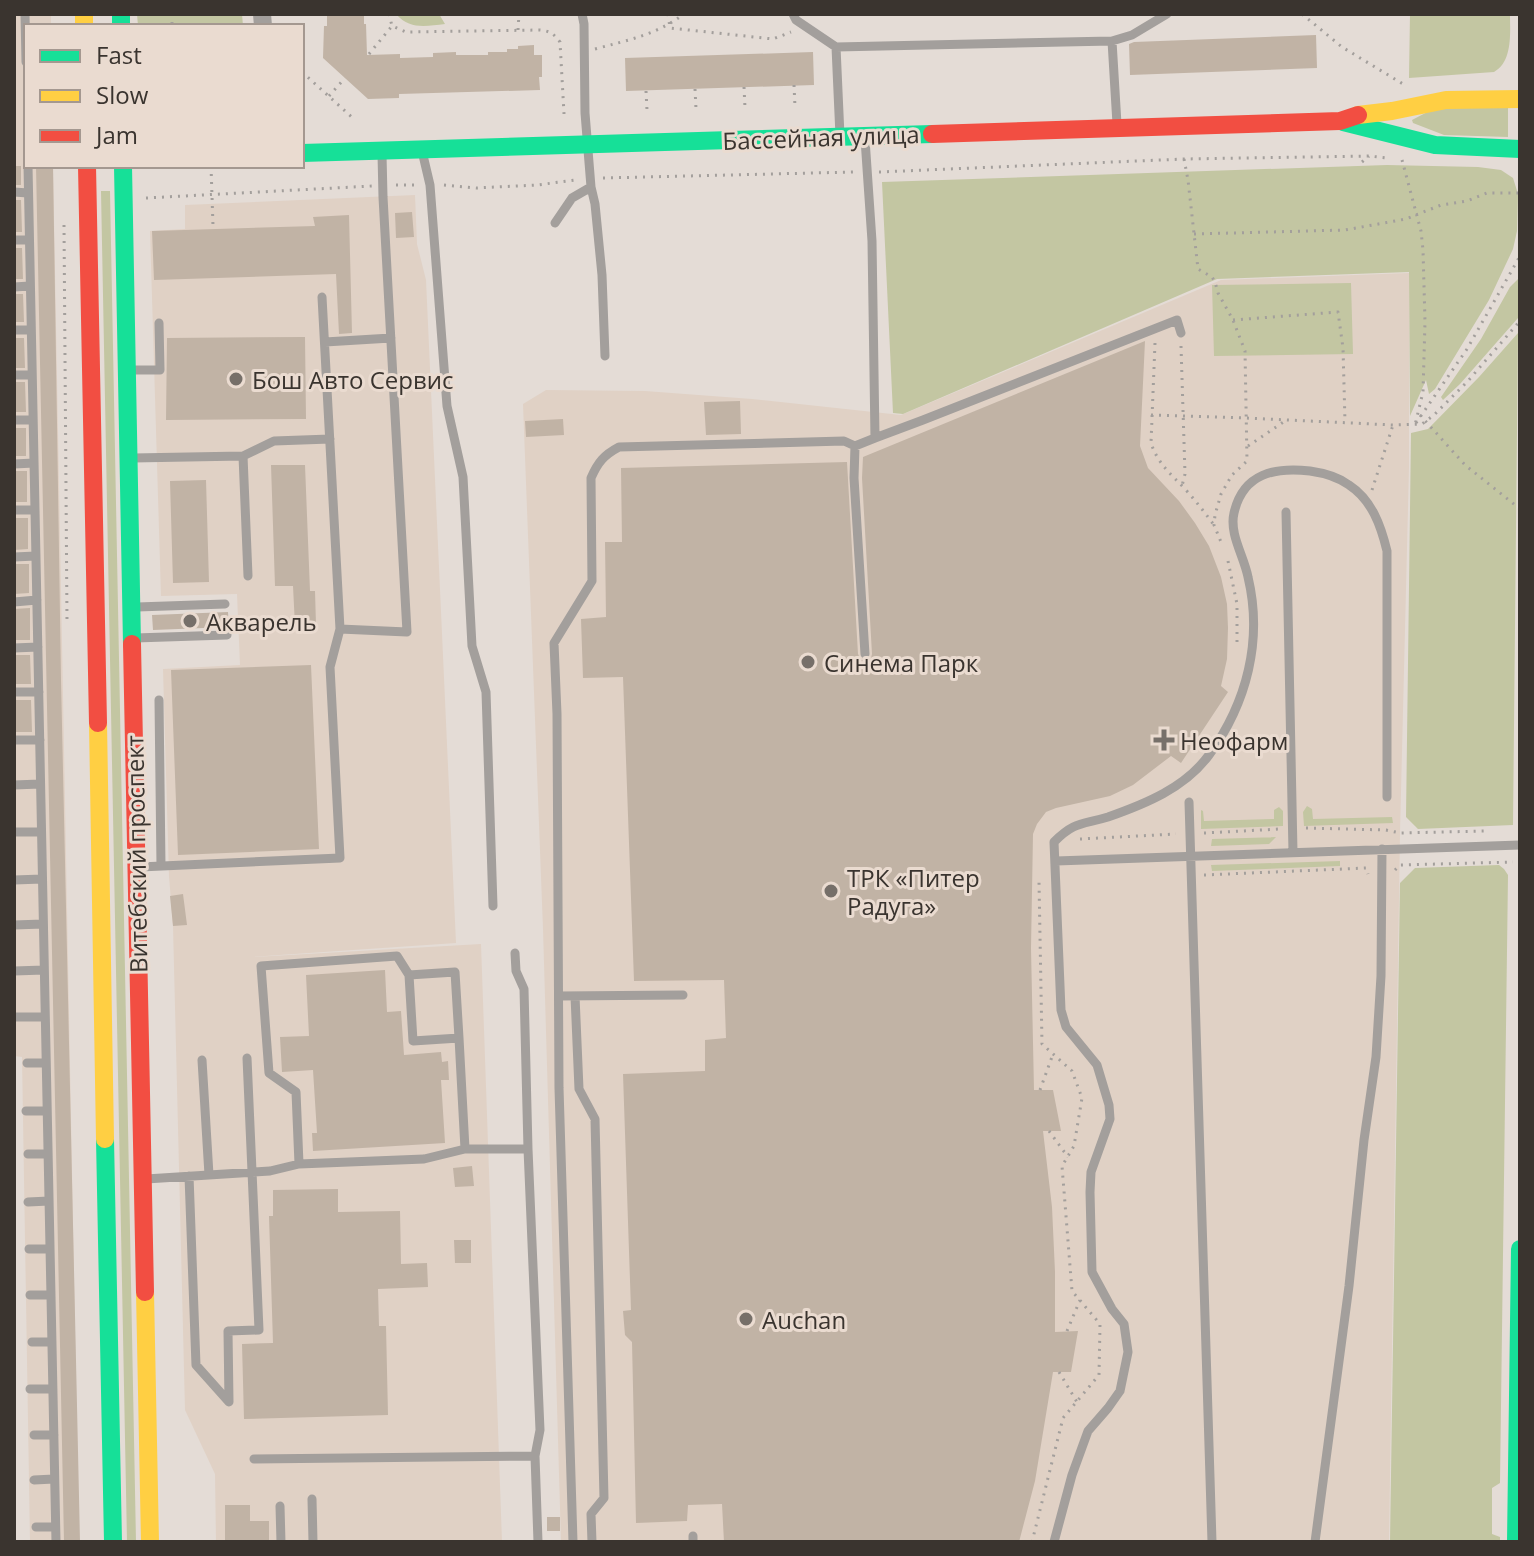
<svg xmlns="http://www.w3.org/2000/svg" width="1534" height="1556" font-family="'Open Sans',sans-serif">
	<rect width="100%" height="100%" fill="#e4dcd6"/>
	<path fill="#e0d1c5" d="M14 14H51V26H26V166H53L79 1542H30L22 1057 14 1056Z
		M415 195 417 244 426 280 456 943 252 957 481 944 502 1542H216L215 1474 185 1410 173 926 169 876 163 669 240 665 237 594 161 596 150 231 185 229V205Z
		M1409 273V467L1400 833 1389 1542H561L543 929 523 404 546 390 645 391 752 399 901 415 1221 280Z"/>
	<path fill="#c3c6a2" d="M137 14H242L243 26H138Z
		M396 14H439L445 24C426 26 410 30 396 14Z
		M1410 14H1510C1510 32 1513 62 1494 72L1409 78Z
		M1435 108H1508V137L1444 135 1413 123 1412 120Z
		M1387 165 1478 167 1501 170 1513 178 1518 194 1517 231 1513 249 1489 300 1435 389 1429 394 1426 380 1410 416 1409 272 1217 279 903 414 893 413 882 182Z
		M101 191H110L136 1542H127Z
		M1520 277 1518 318 1460 384 1443 400 1441 397 1481 339 1510 287Z
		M1351 283 1353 354 1214 356 1212 285Z
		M1518 333 1513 825 1418 829 1406 817 1411 433 1428 429 1479 377Z
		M1307 806 1312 809 1313 819 1392 817 1393 823 1304 826 1303 812Z
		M1279 807 1283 811V826L1201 829V810L1203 811 1204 821 1274 819V810Z
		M1276 837 1269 844 1211 846 1212 839Z
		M1340 861V866L1212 871 1211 865Z
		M1499 865 1504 869 1508 875 1500 1483 1492 1488V1534L1500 1537V1542H1390L1400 883 1415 868Z"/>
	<path fill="#c1b3a5" d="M327 14H364V24H366L367 55 400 54V58L433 57V53L456 52V55H488V52H507V49H518V46L534 45V55H542V77H539L540 90 399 94V98L368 99 323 58 324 26H327Z
		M1316 35 1317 68 1130 75 1129 44 1134 42Z
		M813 52 814 85 626 91 625 58Z
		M14 166H21V185H14Z
		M36 166H53L61 680 80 1542H64Z
		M14 200H21L22 232H14Z
		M412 212 414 237 396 238 395 213Z
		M349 215 352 333 339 334 336 274 154 280 152 231 315 226 313 217Z
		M14 248H22L23 279H14Z
		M14 294H23L24 322H14Z
		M305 337 306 419 166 420 167 338Z
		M14 338H24L25 368H14Z
		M1145 341 1140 446 1148 468 1179 501 1195 523 1209 546 1221 577 1227 604 1228 628 1227 659 1221 686 1228 692 1181 763 1171 756 1133 785 1110 796 1056 808 1046 812 1037 824 1033 834 1031 948 1034 1090H1053L1061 1131H1043L1052 1207 1055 1272V1332L1078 1331 1071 1372H1053L1035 1481 1019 1542H724L722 1504 688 1505 687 1521 636 1523 632 1342 625 1335 623 1311 631 1310 623 1074 705 1071V1040L726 1038 724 980 634 981 623 677 583 678 581 619 606 617 605 542H622L621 468 847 462 858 654 861 660 866 661 871 658 872 654 862 478 863 457Z
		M14 382H25L26 412H14Z
		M740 401 741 434 706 435 704 402Z
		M563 419 564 435 526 437 525 421Z
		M14 428H26V456H14Z
		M271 465H305L310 591H315L316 625 295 626 293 586H275Z
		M14 471H27V502H14Z
		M206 480 209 582 173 583 170 481Z
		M14 518H28V549L14 550Z
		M14 564H29V593L14 594Z
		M30 608V640H14V609Z
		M228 612 229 627 153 630 152 615Z
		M14 655H30L31 684H14Z
		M311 665 319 849 178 855 171 670Z
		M14 700H31L32 732H14Z
		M183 894 187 925 173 926 170 896Z
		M385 970 387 1012 401 1011 404 1055 441 1052 442 1062 448 1061 449 1080H441L445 1143 313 1151 312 1133H317L313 1070 282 1072 280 1037 309 1036 306 975Z
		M472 1166 474 1186 455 1187 453 1168Z
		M338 1189V1212L400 1211 401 1264 427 1263 428 1287 378 1289 379 1326H386L388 1415 244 1419 242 1344 273 1343 269 1216H273V1190Z
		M454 1240H471V1263H455Z
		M225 1505H250V1521H269V1542H225Z
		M547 1517H560V1531H547Z"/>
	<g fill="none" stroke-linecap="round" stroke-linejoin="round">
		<path stroke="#a39f9c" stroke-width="3" stroke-dasharray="2 6" stroke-linecap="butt" d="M172 14V26
			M389 14 392 26 406 32 540 30C550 31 554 34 560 42L564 114
			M668 14 670 28 773 39 791 32
			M1302 14 1342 47 1403 84
			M518 30 519 14
			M595 49C628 40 656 35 684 14
			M369 54 392 26
			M302 72 355 120
			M794 85 795 107
			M744 87 745 108
			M695 89 696 109
			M646 91 647 110
			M329 96 345 78
			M1184 159 1188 180 1198 269 1212 277 1215 282 1218 293 1233 320 1245 351 1247 461 1232 475 1221 494 1215 515 1214 525 1221 542
			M1402 160 1421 231 1423 250 1425 322 1423 392 1415 425
			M1362 162 1369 156
			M211 166 213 226
			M879 172 1184 159 1369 156 1387 158
			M603 178 855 172
			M396 185H416
			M444 185 476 188 537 185 576 180
			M146 198 372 186
			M64 225 67 621
			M1194 234 1345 230 1406 219 1441 205 1467 201 1487 193H1520
			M1233 320 1338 312 1343 348 1345 422
			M1155 343 1151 443C1158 464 1170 473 1185 489 1196 501 1205 513 1214 525
			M1181 346 1185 474 1182 486
			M1151 415 1246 418 1393 425 1422 424 1434 415 1467 382 1520 321
			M1420 415 1465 465 1520 509
			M1416 423 1467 349 1520 256
			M1248 446 1285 421
			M1372 490 1393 425
			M1228 561 1237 604V648
			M1306 828 1386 830 1400 833 1486 831
			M1204 833 1280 829
			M1080 839 1176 834
			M1395 870 1400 865 1513 862
			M1204 875 1366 868 1368 874
			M1040 1090 1053 1054
			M1049 1131 1068 1157
			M1067 1331 1080 1300
			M1059 1372 1077 1402
			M1032 1542 1063 1418 1099 1375 1100 1324 1072 1291 1062 1166 1074 1146 1082 1098 1072 1071 1042 1044 1039 882 1042 883"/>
		<path stroke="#a39f9c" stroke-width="9" d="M25 14 26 62
			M582 14 584 24 585 113 591 187 595 204 602 275 605 356
			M793 14 796 20 836 47 1112 41 1132 35 1167 14
			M1112 41 1117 124
			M836 47 840 136
			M865 139 872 241 875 438 923 420 1177 320 1181 333
			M422 151 430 185 447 406 463 477 472 646 486 692 493 906
			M28 166 56 1542
			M14 192 28 193
			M555 223 572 198 591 187
			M14 240H29
			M14 287 30 286
			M322 297 340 629
			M14 330H31
			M325 342 391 338
			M131 370H160L159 323
			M14 375H32
			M14 420H33
			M855 446 854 478 865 654
			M243 456 248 576
			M133 458 243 456 274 441 330 439
			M14 464 34 463
			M14 510H35
			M1286 512 1293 852
			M14 557 36 556
			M14 602 37 600
			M137 607 225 604
			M135 638 227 635
			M14 648 38 647
			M14 692H39
			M159 700 161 866
			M14 740H40
			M14 785 40 784
			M1189 802 1212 1542
			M14 832H41
			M1056 861 1520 845
			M140 867 340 858 330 667 340 629 407 632 383 197 382 154
			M14 880 42 879
			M14 925 43 924
			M515 953 516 971 524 989 528 1149 540 1430 535 1456
			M14 971 44 970
			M559 996 683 995
			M575 996 579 1089 595 1119 604 1498 591 1514 592 1542
			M14 1017H45
			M202 1060 209 1175
			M27 1063H46
			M26 1111H47
			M465 1149H528
			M28 1154H48
			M299 1164 296 1092 269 1073 261 966 397 956 409 975 413 1041 459 1038 455 972 409 975
			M189 1176 196 1365 229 1402 228 1331 259 1330 247 1058
			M146 1179 270 1171 299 1164 424 1159 465 1149 459 1038
			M28 1202 49 1201
			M29 1249H50
			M30 1295H51
			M32 1342H52
			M30 1389H53
			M34 1435H54
			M254 1459 535 1456 538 1542
			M34 1480 54 1479
			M312 1499 313 1542
			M280 1506 281 1542
			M36 1527H55
			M573 1542 559 1088 557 714 554 643 592 581 591 478C598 462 604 455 619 447L844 441 855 446 875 438
			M693 1542V1536
			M1054 1542 1072 1475 1088 1431 1108 1408 1120 1391 1128 1352 1124 1324 1112 1309 1092 1272 1090 1192 1091 1172 1110 1119 1109 1105 1097 1065 1066 1027 1061 1010 1054 842C1075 821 1082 825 1108 817 1145 804 1185 788 1209 755 1247 703 1263 640 1248 577 1244 556 1229 534 1234 513 1243 473 1275 467 1310 471 1324 473 1337 476 1349 485 1372 500 1381 526 1387 551V797
			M1315 1542 1349 1286 1364 1140 1376 1057 1381 976 1382 849"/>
		<path stroke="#a39f9c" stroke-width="18" d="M262 14 263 26"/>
		<path stroke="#16e098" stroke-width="18" d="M121 14V26
			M1343 122 1435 145 1520 149
			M302 153 932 134
			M123 166 132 644
			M105 1139 113 1542
			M1516 1542 1520 1249"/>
		<path stroke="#ffcf43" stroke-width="18" d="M84 14V26
			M1358 115 1392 111 1446 100 1520 99
			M98 723 105 1139
			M145 1292 150 1542"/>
		<path stroke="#f24e42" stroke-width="18" d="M932 134 1340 121 1358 115
			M87 166 98 723
			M132 644 145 1292"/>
	</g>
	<g fill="#766f69" stroke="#eadbd0" stroke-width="3">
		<circle cx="236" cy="379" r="8"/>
		<circle cx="190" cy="621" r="8"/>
		<circle cx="808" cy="662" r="8"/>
		<path d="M1160 728h8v8h8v8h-8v8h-8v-8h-8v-8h8z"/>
		<circle cx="831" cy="891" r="8"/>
		<circle cx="746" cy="1319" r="8"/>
	</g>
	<g text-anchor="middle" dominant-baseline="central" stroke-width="6" stroke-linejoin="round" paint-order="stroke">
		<g font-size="24" fill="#3a342f" stroke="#eadbd0">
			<text transform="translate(821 137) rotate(-2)">Бассейная улица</text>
			<text transform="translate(136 854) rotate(-91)">Витебский проспект</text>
		</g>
		<g font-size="24" fill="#3a342f" stroke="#eadbd0" text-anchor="start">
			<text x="252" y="379">Бош Авто Сервис</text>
			<text x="206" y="621">Акварель</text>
			<text x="824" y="662">Синема Парк</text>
			<text x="1180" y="740">Неофарм</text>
			<text x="847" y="877">ТРК «Питер<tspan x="847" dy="28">Радуга»</tspan></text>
			<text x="762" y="1319">Auchan</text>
		</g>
	</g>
	<rect width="1534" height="1556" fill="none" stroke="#3a342f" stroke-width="32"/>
	<rect x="24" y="24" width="280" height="144" fill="#eadbd0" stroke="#a49890" stroke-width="2"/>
	<rect x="40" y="50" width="40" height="12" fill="#16e098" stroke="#a49890" stroke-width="2"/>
	<text x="96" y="64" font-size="24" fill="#3a342f">Fast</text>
	<rect x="40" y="90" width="40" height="12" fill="#ffcf43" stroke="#a49890" stroke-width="2"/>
	<text x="96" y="104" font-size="24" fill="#3a342f">Slow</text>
	<rect x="40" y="130" width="40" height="12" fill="#f24e42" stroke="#a49890" stroke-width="2"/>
	<text x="96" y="144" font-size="24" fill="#3a342f">Jam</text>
</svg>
